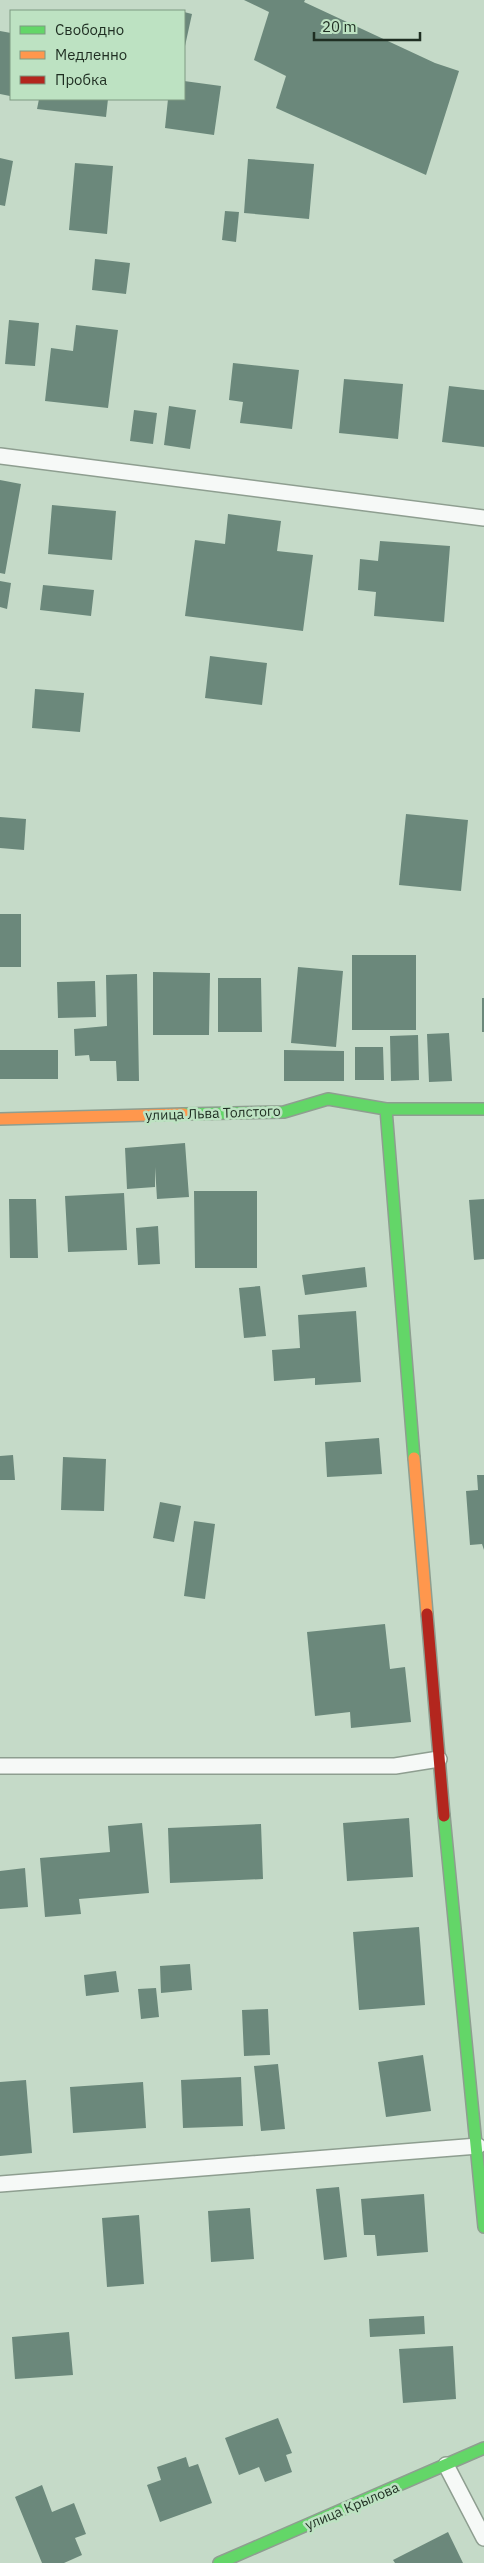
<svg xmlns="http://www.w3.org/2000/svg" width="484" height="2563" font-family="'IBM Plex Sans',sans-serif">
	<rect width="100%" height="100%" fill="#c5dac8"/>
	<path fill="#6b887b" d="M244 0H305L304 2 435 63 459 71 426 175 276 108 286 76 254 60 269 12Z
		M184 12 192 14 185 46H184Z
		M0 31 11 33 10 96 0 94Z
		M184 81 221 86 214 135 165 128 168 99H184Z
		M39 99H108L106 117 37 109Z
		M0 158 13 161 5 206 0 205Z
		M248 159 314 164 309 219 244 213Z
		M75 163 113 166 107 234 69 230Z
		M225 211 239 212 236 242 222 240Z
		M95 259 130 263 126 294 92 290Z
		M9 320 39 323 35 366 5 364Z
		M76 325 118 330 108 408 45 401 51 348 73 351Z
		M233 363 299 370 292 429 240 423 243 402 229 400Z
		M344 379 403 384 398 439 339 433Z
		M449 386 484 390V447L442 442Z
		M169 406 196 410 190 449 164 445Z
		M134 410 157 413 153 444 130 441Z
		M0 480 21 484 5 574 0 573Z
		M52 505 116 511 112 560 48 554Z
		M228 514 281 521 277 551 313 555 303 631 185 616 195 540 225 544Z
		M380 541 450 546 444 622 374 616 376 592 358 590 360 559 378 561Z
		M0 581 11 583 7 609 0 607Z
		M43 585 94 590 91 616 40 610Z
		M210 656 267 663 262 705 205 698Z
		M35 689 84 693 80 732 32 728Z
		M406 814 468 820 461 891 399 885Z
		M0 817 26 819 24 850 0 848Z
		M0 914H21V967H0Z
		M352 955H416V1030H352Z
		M298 967 343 971 336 1047 291 1043Z
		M153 972 210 973 209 1035H153Z
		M137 974 139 1081H117L116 1061H90L89 1055 75 1056 74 1029 107 1026 106 975Z
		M218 978H261L262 1032H218Z
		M95 981 96 1017 58 1018 57 982Z
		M482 998H484V1032H482Z
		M449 1033 452 1081 429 1082 427 1034Z
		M418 1035 419 1080 391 1081 390 1036Z
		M355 1047H383L384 1080H355Z
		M0 1050H58V1079H0Z
		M284 1050 344 1051V1081H284Z
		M185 1143 189 1197 157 1199 155 1167V1187L127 1189 125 1148Z
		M194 1191H257V1268H195Z
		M124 1193 127 1250 68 1252 65 1196Z
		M9 1199H36L38 1258H10Z
		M484 1199V1259L474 1260 469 1200Z
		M158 1226 160 1264 138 1265 136 1228Z
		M365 1267 367 1287 305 1295 302 1275Z
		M260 1286 266 1336 244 1338 239 1288Z
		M356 1311 361 1382 315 1385V1378L274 1381 272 1350 300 1348 298 1315Z
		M379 1438 382 1474 327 1477 325 1442Z
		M13 1455 15 1480H0V1456Z
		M63 1457 106 1459 104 1511 61 1510Z
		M477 1475H484V1550L482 1544 470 1545 466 1491 478 1490Z
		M160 1502 181 1506 174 1542 153 1538Z
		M194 1521 215 1524 205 1599 184 1596Z
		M385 1624 390 1669 405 1667 411 1722 351 1728 350 1712 315 1716 307 1632Z
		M409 1818 413 1877 347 1881 343 1823Z
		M142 1823 149 1893 79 1899 81 1914 45 1917 40 1858 110 1852 108 1826Z
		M261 1824 263 1879 170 1883 168 1828Z
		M25 1868 28 1907 0 1909V1871Z
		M419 1927 425 2005 359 2010 353 1932Z
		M190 1964 192 1990 161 1993 160 1966Z
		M116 1971 119 1992 86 1996 84 1975Z
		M156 1988 159 2017 141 2019 138 1989Z
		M268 2009 270 2055 244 2056 242 2010Z
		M423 2055 431 2111 386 2117 378 2062Z
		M278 2064 285 2129 261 2131 254 2066Z
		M241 2077 243 2126 183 2128 181 2080Z
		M26 2080 32 2153 0 2156V2082Z
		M143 2082 146 2128 73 2133 70 2087Z
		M339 2187 347 2257 324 2260 316 2189Z
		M424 2194 428 2252 377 2256 375 2235H364L361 2199Z
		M250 2208 254 2259 211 2262 208 2211Z
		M139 2215 144 2284 107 2287 102 2218Z
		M424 2316 425 2334 370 2337 369 2319Z
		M69 2332 73 2375 15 2379 12 2337Z
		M453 2346 456 2399 403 2403 399 2349Z
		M278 2418 292 2453 286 2455 292 2472 265 2482 259 2467 239 2475 225 2438Z
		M186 2457 189 2467 198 2464 212 2503 160 2522 147 2485 161 2480 157 2467Z
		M42 2485 52 2512 74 2503 86 2534 75 2538 82 2555 64 2563H42L15 2497Z
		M448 2532 463 2563H395L393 2560Z"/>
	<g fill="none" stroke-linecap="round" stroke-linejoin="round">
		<defs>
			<path id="lane" d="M0 456 484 518
				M0 1766H395L439 1759
				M0 2184 478 2146
				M446 2465 484 2538"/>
			<path id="fast" d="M386 1109 414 1458
				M184 1114 284 1112 328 1099 386 1109H484
				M444 1816 484 2227
				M219 2563 484 2448"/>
			<path id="slow" d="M0 1119 184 1114
				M414 1458 427 1614"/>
			<path id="jam" d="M427 1614 444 1816"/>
		</defs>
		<use href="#lane" stroke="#8e9e90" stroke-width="18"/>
		<use href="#fast" stroke="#8e9e90" stroke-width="14"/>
		<use href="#slow" stroke="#8e9e90" stroke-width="14"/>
		<use href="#jam" stroke="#8e9e90" stroke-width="14"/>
		<use href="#lane" stroke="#f6f9f7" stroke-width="15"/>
		<use href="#fast" stroke="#63d668" stroke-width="11"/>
		<use href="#slow" stroke="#ff974d" stroke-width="11"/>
		<use href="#jam" stroke="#b3261e" stroke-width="11"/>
	</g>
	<g text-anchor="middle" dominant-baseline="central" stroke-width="5" stroke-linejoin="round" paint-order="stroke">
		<g font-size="14" fill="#1f2e22" stroke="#bde2c2">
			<text transform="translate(213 1113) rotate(-2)">улица Льва Толстого</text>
			<text transform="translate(352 2506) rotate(-23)">улица Крылова</text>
		</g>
	</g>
	<rect x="10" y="10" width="175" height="90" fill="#bde2c2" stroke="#7e9a82"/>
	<rect x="20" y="26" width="25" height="8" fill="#63d668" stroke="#7e9a82"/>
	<text x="55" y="35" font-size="15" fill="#1f2e22">Свободно</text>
	<rect x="20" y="51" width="25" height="8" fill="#ff974d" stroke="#7e9a82"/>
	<text x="55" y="60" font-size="15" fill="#1f2e22">Медленно</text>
	<rect x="20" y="76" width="25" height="8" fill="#b3261e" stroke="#7e9a82"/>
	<text x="55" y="85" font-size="15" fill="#1f2e22">Пробка</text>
	<path d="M314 32v8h106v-8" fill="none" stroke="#1f2e22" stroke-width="2.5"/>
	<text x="322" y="32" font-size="15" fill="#1f2e22" stroke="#bde2c2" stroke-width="4" paint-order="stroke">20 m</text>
</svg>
